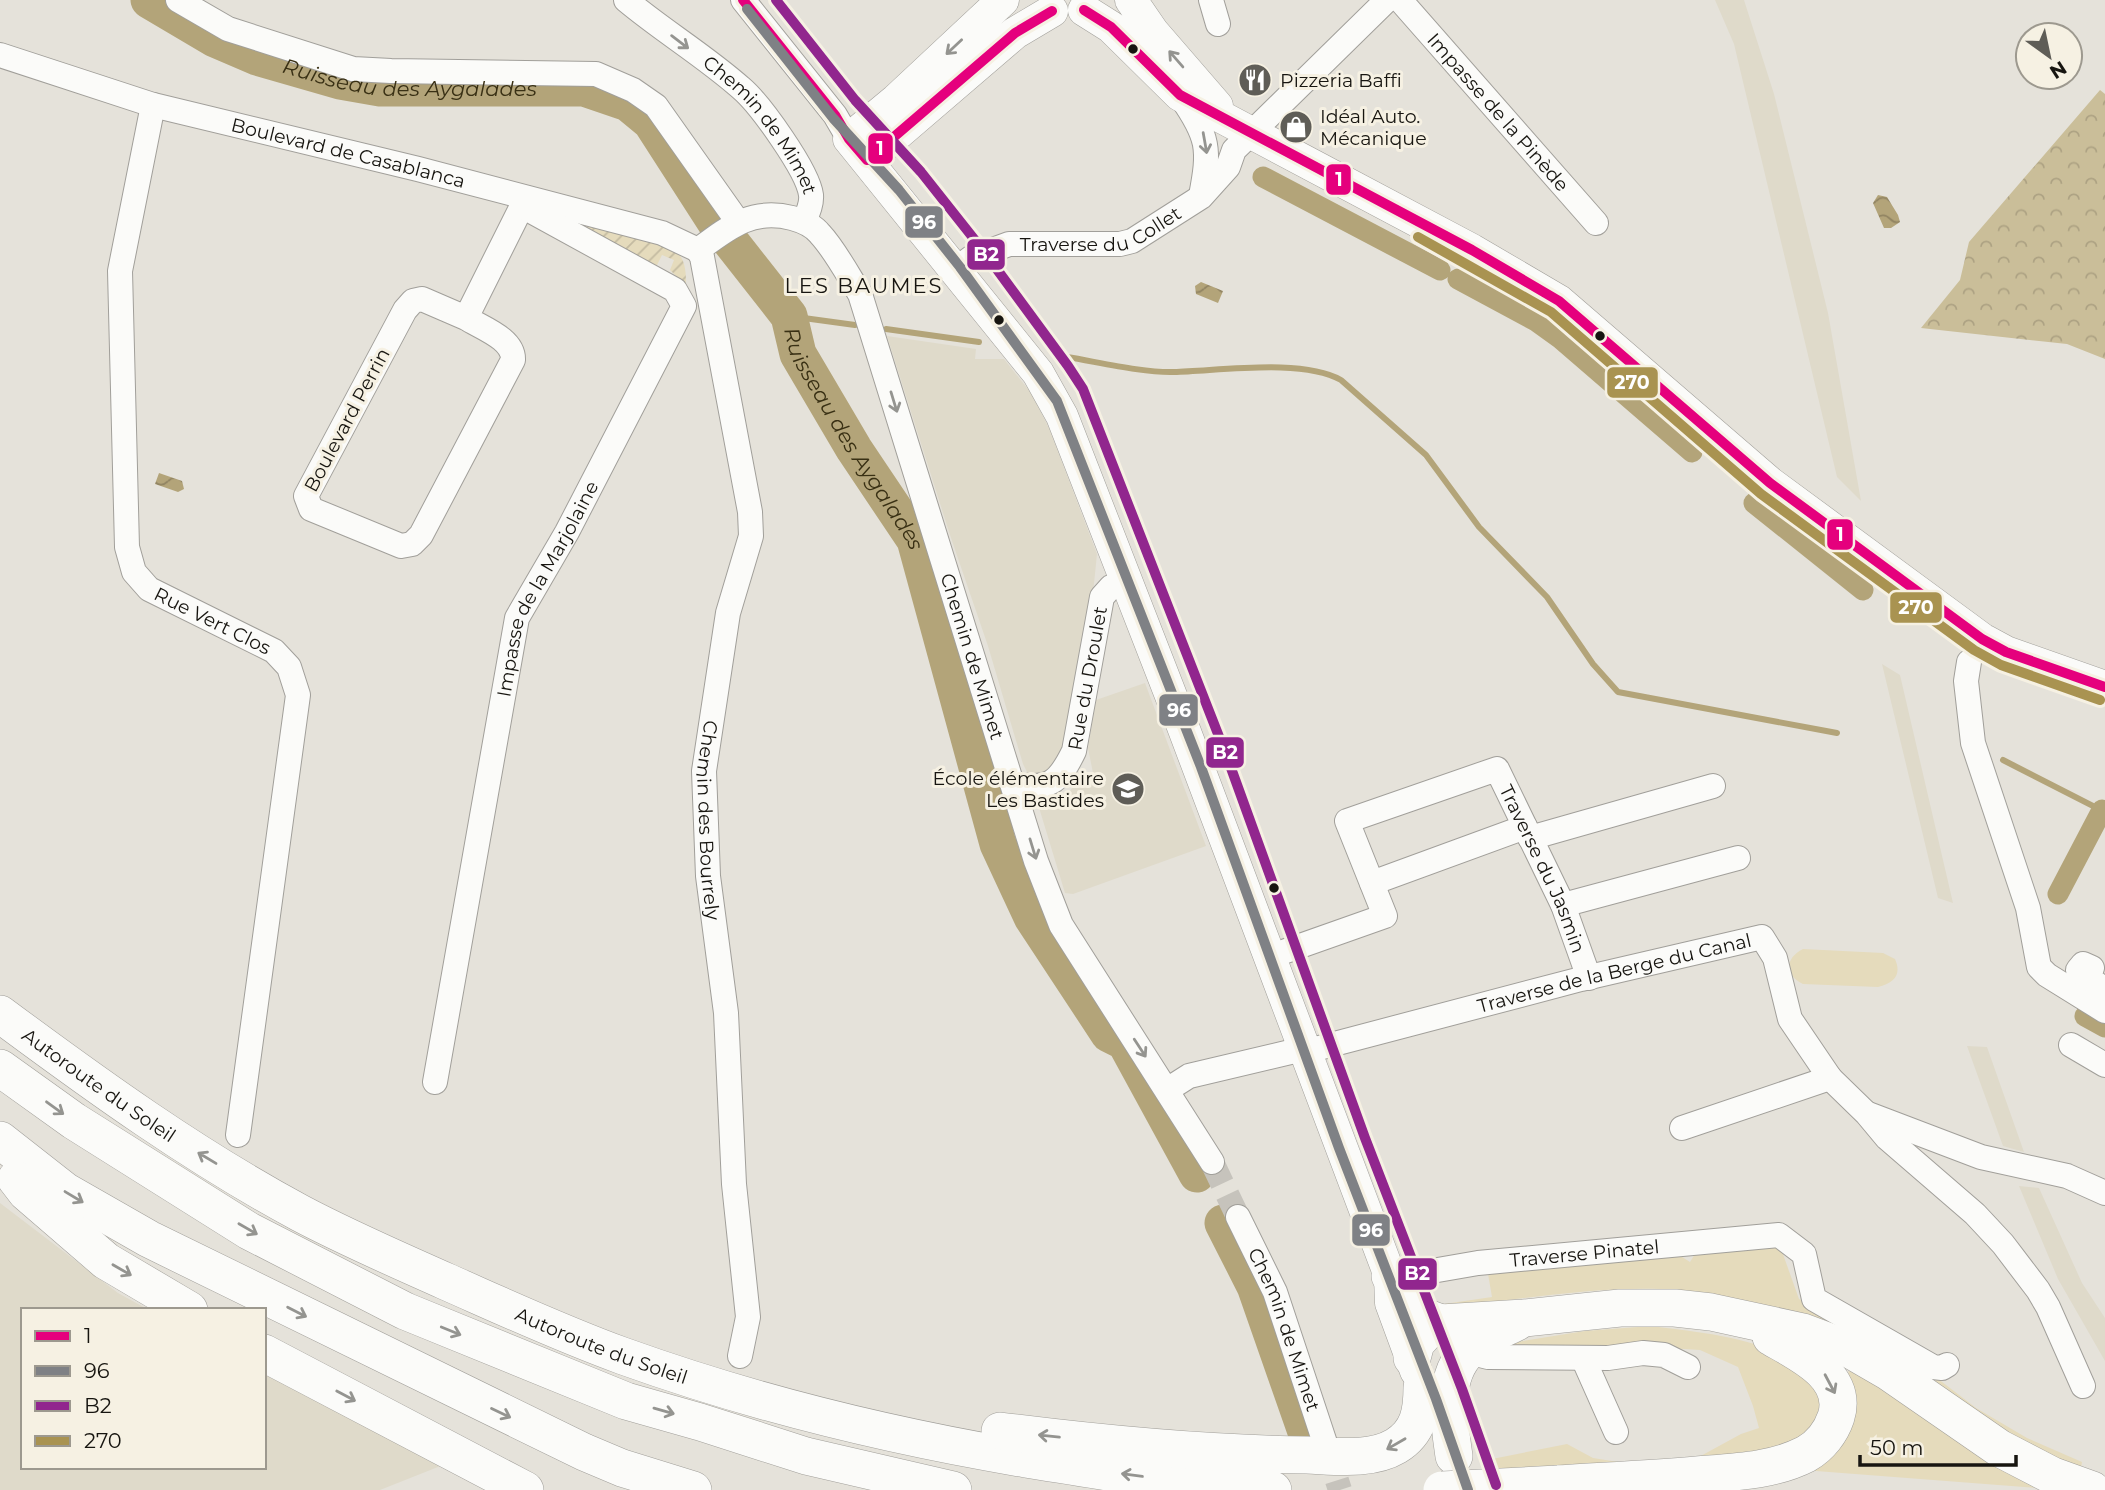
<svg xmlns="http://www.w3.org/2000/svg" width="2105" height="1490" font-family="Montserrat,sans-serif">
	<defs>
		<pattern id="forest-crowns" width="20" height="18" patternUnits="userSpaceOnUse" patternTransform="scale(1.75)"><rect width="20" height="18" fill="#cabe99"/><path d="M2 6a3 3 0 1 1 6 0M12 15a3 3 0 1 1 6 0" fill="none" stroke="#ada283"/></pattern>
		<pattern id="garden-furrows" width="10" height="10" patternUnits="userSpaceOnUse" patternTransform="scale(1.75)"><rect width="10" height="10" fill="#e5dbbc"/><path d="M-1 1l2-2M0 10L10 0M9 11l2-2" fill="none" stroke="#c4bba1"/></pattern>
		<pattern id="water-waves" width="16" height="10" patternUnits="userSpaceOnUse" patternTransform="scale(1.75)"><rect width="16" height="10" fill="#b3a479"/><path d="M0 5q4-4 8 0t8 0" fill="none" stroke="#918462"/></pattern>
	</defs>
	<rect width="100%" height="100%" fill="#e5e2da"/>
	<path fill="#dfdaca" d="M1715 0H1744L1774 94 1828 313 1861 501 1837 477 1734 44Z
		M887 336 976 349 975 359H1004L1031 393 1049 428 1097 554 1091 613 1065 755 1057 769 1033 775 1027 772 1023 764 988 646 950 535Z
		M1882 664 1900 675 1953 903 1938 898Z
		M1145 683 1206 846 1073 894 1065 893 1037 801 1057 798 1070 791 1079 778 1093 773 1088 748 1096 700Z
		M1967 1046 1987 1047 2024 1152 2003 1146Z
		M2019 1186 2039 1188 2082 1283 2105 1318V1361L2058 1279Z
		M0 1203 118 1293 149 1310H23V1467H264V1370L443 1465 380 1490H0Z"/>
	<path fill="#e5dbbc" d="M1803 949 1883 953 1895 959C1902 975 1894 983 1878 987L1803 984C1784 975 1785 958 1803 949Z
		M1779 1243 1799 1299 1864 1331 1907 1355 1976 1408 2027 1438 2082 1462 2080 1473 2105 1480V1485C2067 1472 2028 1457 1995 1434 1960 1410 1928 1382 1891 1360 1822 1320 1741 1292 1660 1289 1589 1287 1515 1300 1444 1308V1304L1492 1297 1487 1268 1543 1260 1551 1265 1579 1264 1581 1259 1671 1250 1690 1262 1700 1246Z
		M1651 1326C1703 1333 1827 1341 1824 1413 1824 1431 1807 1444 1791 1450 1772 1457 1749 1453 1728 1457 1713 1459 1698 1466 1682 1467 1619 1472 1555 1470 1491 1472L1487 1460 1567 1444 1593 1458 1637 1465 1686 1464 1741 1434 1759 1428 1753 1406 1738 1367 1700 1350 1636 1346 1554 1345 1498 1350V1345L1585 1331Z
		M1851 1363 2037 1488 1803 1470 1852 1397 1848 1374Z"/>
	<path fill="url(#forest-crowns)" d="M2100 90 2105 94V359L2067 344 1921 328 1960 280 1969 242Z"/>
	<path fill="url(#garden-furrows)" d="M546 211C575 218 655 233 676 251 686 260 686 273 686 286L670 270 674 260 662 255 656 267Z"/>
	<path fill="url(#water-waves)" d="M1878 195 1887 197 1898 215 1900 222 1891 228H1884L1873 203Z
		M1201 282 1223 291 1218 303 1196 294 1195 286Z
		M159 473 182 481 184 489 178 492 155 484Z"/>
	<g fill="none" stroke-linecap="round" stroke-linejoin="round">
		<path stroke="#b3a479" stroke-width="6" d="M789 316 855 325
			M886 329 979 342
			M1067 357C1098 362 1144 373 1174 372 1219 371 1302 358 1341 380L1426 455 1479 527 1547 597 1593 664 1618 692 1837 733
			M2003 760 2105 812"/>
		<path stroke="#b3a479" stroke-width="21" d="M1263 177 1440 270
			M1458 279 1536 321 1561 339 1692 452
			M1754 503 1863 590
			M2058 894 2102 810
			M2085 1016 2105 1027"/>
		<g stroke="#b3a479" stroke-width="37">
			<path id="s1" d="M149 0 215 39 257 57 340 81 380 88H584L628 103 651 122 716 223 789 316 798 354 854 449 915 540 998 844 1032 917 1109 1034 1125 1042 1197 1174"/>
			<path d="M1223 1223 1255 1286 1311 1446"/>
		</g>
		<path stroke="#c6c3bc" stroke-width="24" stroke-dasharray="24 12" stroke-linecap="butt" d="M1212 1162 1238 1217
			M1326 1446 1340 1490"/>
		<defs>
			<g id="minor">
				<path d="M178 0 228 29 353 69 391 71 596 74 633 90 656 106 738 222"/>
				<path id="s2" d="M626 0C663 31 705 56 741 88 760 104 808 171 811 195 812 204 808 213 804 221"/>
				<path d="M743 0 835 115 849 139"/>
				<path d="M1211 0 1218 24"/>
				<path id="s3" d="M1400 0 1596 223"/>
				<path id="s4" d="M0 55 153 105 418 169 662 233 698 250"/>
				<path d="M1181 97C1209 137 1210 149 1201 196"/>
				<path id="s5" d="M153 105 120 271 127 547 134 572 149 589 274 651 289 667 298 695 238 1135"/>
				<path id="s6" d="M698 250C729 227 752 208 792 218 803 221 813 225 820 234 835 250 848 275 860 294L1036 861 1061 925 1212 1162"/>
				<path id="s7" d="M698 250 702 257 750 512 751 536 728 613 704 771 708 876 726 1013 734 1184 748 1317 740 1356"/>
				<path id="s8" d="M956 269 971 258 1009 244H1120L1132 241 1201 197 1228 167 1234 150 1387 0"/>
				<path d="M466 318 422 299 413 301 405 310 306 496 311 509 401 546 412 544 421 535 513 360C514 339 482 328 466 318L526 198"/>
				<path d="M1969 662 1966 681 1973 743 2028 908 2039 967 2047 975 2105 1011"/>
				<path id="s9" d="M1013 784C1049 790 1058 784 1074 751L1102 597 1111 587 1127 582"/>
				<path d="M1530 838 1713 786"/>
				<path d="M1372 883 1525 827"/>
				<path d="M1563 905 1738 858"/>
				<path id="s10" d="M1269 957 1385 916 1347 821 1497 769 1563 905 1589 978"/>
				<path d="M2092 968 2083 964 2078 970 2105 990"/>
				<path d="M2071 1045 2105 1065"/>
				<path id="s11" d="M435 1082 517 618 567 532 684 306 675 290 522 206"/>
				<path id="s12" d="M1167 1090 1189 1076 1303 1049 1319 1048 1581 979 1762 937 1775 958 1790 1019 1830 1078 1867 1114 1887 1138 1975 1214 2003 1244 2038 1290 2048 1307 2083 1386"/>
				<path d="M1868 1114 1981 1157 2067 1176 2105 1193"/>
				<path d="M1682 1128 1830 1078"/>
				<path id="s13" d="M1238 1217 1275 1292 1326 1446"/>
				<path id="s14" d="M1390 1276H1403L1478 1263 1779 1235 1804 1254 1814 1299 1933 1367 1942 1368 1947 1365"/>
				<path d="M1463 1342 1476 1354 1488 1357 1608 1358 1643 1353 1664 1355 1688 1367"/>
				<path d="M1583 1358 1616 1432"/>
			</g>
			<path id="major" d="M1003 0 896 100 849 139 1038 373 1062 416 1182 724 1390 1276 1391 1303 1416 1371
				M1131 0 1153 32 1217 106
				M1084 10 1111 27 1180 95 1472 250 1559 301 1770 483 1982 639 2006 652 2105 687
				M867 160 1015 33 1052 11"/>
			<g id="highway">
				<path id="s15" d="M0 1014C97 1086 194 1156 300 1213 347 1238 396 1259 445 1281 504 1307 562 1334 623 1356 754 1403 889 1436 1026 1459 1108 1472 1191 1487 1273 1490"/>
				<path d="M0 1068 74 1121 249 1231 405 1311 626 1401 700 1422 806 1456 953 1490"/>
				<path d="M0 1140 65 1191 149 1239 584 1452 622 1468 693 1490"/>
				<path d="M16 1179 26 1192 106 1261 189 1310"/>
				<path d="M1390 1276 1425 1317 1441 1323"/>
				<path d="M264 1353 525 1490"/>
				<path d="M1412 1358 1416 1343 1426 1332 1441 1323 1524 1318 1620 1308H1675L1711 1312 1803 1332 1851 1350 1889 1372 1999 1448 2053 1476 2092 1490"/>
				<path d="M1000 1431C1102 1444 1205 1454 1307 1455 1335 1456 1371 1461 1396 1446 1419 1432 1422 1411 1422 1387"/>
				<path d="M1454 1456C1449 1422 1441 1377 1469 1350 1482 1337 1501 1330 1517 1322"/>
				<path d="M1558 1484C1605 1481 1651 1479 1697 1475 1734 1472 1773 1471 1806 1454 1820 1446 1831 1432 1836 1417 1849 1376 1799 1353 1771 1337"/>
			</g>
		</defs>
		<use href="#minor" stroke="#a19f9a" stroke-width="26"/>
		<use href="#major" stroke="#a19f9a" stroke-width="33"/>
		<use href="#highway" stroke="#a19f9a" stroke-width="38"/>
		<use href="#minor" stroke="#fbfbf9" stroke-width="24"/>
		<use href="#major" stroke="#fbfbf9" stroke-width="32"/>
		<use href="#highway" stroke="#fbfbf9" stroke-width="37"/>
		<defs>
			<path id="highway-bridge" d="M1442 1490 1558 1484"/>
		</defs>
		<use href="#highway-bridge" stroke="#a19f9a" stroke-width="38" stroke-linecap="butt"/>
		<use href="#highway-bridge" stroke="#fbfbf9" stroke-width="37"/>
		<defs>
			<path id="bus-1" d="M743 0 835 115 849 139 867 160 1015 33 1052 11
				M1084 10 1111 27 1180 95 1472 250 1559 301 1770 483 1982 639 2006 652 2105 687"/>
			<path id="bus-2" d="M747 9 833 118 899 190 960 267 1057 401 1201 767 1339 1148 1436 1399 1468 1490"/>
			<path id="bus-3" d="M776 0 855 100 921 172 982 249 1068 366 1083 389 1227 757 1365 1138 1462 1389 1496 1485"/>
			<path id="bus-4" d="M1418 237 1551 312 1761 494 1974 650 2001 665 2100 700"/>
		</defs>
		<use href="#bus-1" stroke="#f6f1e3" stroke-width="16"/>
		<use href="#bus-2" stroke="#f6f1e3" stroke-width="16"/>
		<use href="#bus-3" stroke="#f6f1e3" stroke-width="16"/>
		<use href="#bus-4" stroke="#f6f1e3" stroke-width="16"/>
		<use href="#bus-1" stroke="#e5007d" stroke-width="10"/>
		<use href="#bus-2" stroke="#7f8185" stroke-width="10"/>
		<use href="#bus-3" stroke="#91268e" stroke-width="10"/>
		<use href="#bus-4" stroke="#a99351" stroke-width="10"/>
	</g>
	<defs><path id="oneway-shaft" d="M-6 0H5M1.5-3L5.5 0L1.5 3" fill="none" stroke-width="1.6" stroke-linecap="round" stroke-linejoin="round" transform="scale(1.75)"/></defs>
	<g stroke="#949490">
		<use href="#oneway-shaft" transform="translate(680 42) rotate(37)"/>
		<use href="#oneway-shaft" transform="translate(954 47) rotate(137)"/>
		<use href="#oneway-shaft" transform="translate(1176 59) rotate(-131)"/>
		<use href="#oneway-shaft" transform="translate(1205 143) rotate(80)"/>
		<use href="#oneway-shaft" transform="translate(894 402) rotate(73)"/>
		<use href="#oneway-shaft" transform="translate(1033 849) rotate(73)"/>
		<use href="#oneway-shaft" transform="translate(1140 1048) rotate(57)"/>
		<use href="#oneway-shaft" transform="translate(55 1108) rotate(36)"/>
		<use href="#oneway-shaft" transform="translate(207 1158) rotate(-149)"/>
		<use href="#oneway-shaft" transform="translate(74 1197) rotate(31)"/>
		<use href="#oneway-shaft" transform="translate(248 1229) rotate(30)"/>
		<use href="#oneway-shaft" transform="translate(122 1270) rotate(30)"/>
		<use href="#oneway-shaft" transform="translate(297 1312) rotate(27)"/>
		<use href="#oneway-shaft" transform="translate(451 1331) rotate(22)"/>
		<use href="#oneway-shaft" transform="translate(1830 1384) rotate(62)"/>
		<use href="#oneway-shaft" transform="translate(346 1396) rotate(28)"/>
		<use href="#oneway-shaft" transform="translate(664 1411) rotate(16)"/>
		<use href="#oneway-shaft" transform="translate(501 1413) rotate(26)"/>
		<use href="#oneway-shaft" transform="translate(1049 1436) rotate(-174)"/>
		<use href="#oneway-shaft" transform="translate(1396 1444) rotate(150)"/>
		<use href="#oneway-shaft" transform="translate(1132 1475) rotate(-172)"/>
	</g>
	<defs>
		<symbol id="restaurant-disc" viewBox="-11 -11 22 22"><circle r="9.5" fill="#5f5d57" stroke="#f6f1e3"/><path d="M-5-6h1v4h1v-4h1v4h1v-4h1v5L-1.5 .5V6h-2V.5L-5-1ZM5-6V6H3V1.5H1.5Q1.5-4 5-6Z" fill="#fff"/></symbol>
		<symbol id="shop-disc" viewBox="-11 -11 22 22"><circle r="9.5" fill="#5f5d57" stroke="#f6f1e3"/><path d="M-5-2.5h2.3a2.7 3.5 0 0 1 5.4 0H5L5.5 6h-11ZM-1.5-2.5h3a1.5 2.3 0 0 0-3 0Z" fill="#fff"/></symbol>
		<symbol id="school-disc" viewBox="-11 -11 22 22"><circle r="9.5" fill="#5f5d57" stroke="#f6f1e3"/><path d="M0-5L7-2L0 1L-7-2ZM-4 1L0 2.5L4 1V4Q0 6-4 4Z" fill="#fff"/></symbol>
	</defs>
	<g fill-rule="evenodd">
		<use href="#restaurant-disc" x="1236" y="61" width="38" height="38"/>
		<use href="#shop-disc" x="1277" y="108" width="38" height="38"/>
		<use href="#school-disc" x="1109" y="770" width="38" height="38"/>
	</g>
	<g fill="#171510" stroke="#f6f1e3" stroke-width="2.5">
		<circle cx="1133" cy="49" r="6"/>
		<circle cx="999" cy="320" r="6"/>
		<circle cx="1600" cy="336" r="6"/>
		<circle cx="1274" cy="888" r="6"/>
	</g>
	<g text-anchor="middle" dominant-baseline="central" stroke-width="6" stroke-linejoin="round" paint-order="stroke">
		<g font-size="19" fill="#171510" stroke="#f6f1e3" text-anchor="start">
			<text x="1280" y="80">Pizzeria Baffi</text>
			<text x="1320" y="116">Idéal Auto.<tspan x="1320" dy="22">Mécanique</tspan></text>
			<text x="1104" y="778" text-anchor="end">École élémentaire<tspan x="1104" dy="22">Les Bastides</tspan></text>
		</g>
		<g font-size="19" fill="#171510" stroke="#f6f1e3">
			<text stroke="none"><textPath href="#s3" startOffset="149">Impasse de la Pinède</textPath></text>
			<text stroke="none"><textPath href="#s2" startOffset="186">Chemin de Mimet</textPath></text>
			<text stroke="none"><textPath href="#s4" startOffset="362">Boulevard de Casablanca</textPath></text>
			<text stroke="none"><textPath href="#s8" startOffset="154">Traverse du Collet</textPath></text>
			<text transform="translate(347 420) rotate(-62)">Boulevard Perrin</text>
			<text stroke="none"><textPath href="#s11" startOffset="509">Impasse de la Marjolaine</textPath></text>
			<text stroke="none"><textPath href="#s5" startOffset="565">Rue Vert Clos</textPath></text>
			<text stroke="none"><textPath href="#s6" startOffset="588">Chemin de Mimet</textPath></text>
			<text stroke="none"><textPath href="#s9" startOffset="152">Rue du Droulet</textPath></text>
			<text stroke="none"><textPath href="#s7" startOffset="581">Chemin des Bourrely</textPath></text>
			<text stroke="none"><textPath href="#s10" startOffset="494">Traverse du Jasmin</textPath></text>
			<text stroke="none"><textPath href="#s12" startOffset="464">Traverse de la Berge du Canal</textPath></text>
			<text stroke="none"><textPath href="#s15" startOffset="122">Autoroute du Soleil</textPath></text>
			<text stroke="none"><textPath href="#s14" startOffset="196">Traverse Pinatel</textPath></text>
			<text stroke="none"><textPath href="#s13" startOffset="122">Chemin de Mimet</textPath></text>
			<text stroke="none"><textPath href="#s15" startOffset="690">Autoroute du Soleil</textPath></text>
		</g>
		<g font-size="21" font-style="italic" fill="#393014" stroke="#f6f1e3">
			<text stroke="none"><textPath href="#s1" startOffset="278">Ruisseau des Aygalades</textPath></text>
			<text stroke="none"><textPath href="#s1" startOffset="908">Ruisseau des Aygalades</textPath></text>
		</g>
		<g font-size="21" letter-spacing="2" fill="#171510" stroke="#f6f1e3">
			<text x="864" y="285">LES BAUMES</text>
		</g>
	</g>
	<g stroke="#f6f1e3" stroke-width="2.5">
		<rect x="867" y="132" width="27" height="33" rx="7" fill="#e5007d"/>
		<rect x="1325" y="163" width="27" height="33" rx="7" fill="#e5007d"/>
		<rect x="904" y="205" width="40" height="34" rx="7" fill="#7f8185"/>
		<rect x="966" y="238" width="40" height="33" rx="7" fill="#91268e"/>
		<rect x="1606" y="366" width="53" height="33" rx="7" fill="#a99351"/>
		<rect x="1826" y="518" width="28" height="33" rx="7" fill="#e5007d"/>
		<rect x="1889" y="591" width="54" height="33" rx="7" fill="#a99351"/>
		<rect x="1158" y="693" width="41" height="34" rx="7" fill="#7f8185"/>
		<rect x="1205" y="736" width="40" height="33" rx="7" fill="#91268e"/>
		<rect x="1351" y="1213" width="40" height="34" rx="7" fill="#7f8185"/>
		<rect x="1397" y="1257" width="41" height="34" rx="7" fill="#91268e"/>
	</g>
	<g font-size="19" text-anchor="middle" font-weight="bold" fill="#fff">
		<text x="880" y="155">1</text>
		<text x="1339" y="186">1</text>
		<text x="924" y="229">96</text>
		<text x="986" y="261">B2</text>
		<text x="1632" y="389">270</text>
		<text x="1840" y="541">1</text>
		<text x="1916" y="614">270</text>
		<text x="1179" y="717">96</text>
		<text x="1225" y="759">B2</text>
		<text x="1371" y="1237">96</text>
		<text x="1417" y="1280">B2</text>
	</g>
	<rect x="21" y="1308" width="245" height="161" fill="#f6f1e3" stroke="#9d998f" stroke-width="2"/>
	<rect x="35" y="1331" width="35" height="10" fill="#e5007d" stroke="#9d998f" stroke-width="2"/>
	<text x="84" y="1343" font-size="21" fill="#171510">1</text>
	<rect x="35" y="1366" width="35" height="10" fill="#7f8185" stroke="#9d998f" stroke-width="2"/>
	<text x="84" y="1378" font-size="21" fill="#171510">96</text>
	<rect x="35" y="1401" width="35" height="10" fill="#91268e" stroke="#9d998f" stroke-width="2"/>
	<text x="84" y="1413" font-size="21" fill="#171510">B2</text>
	<rect x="35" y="1436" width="35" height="10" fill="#a99351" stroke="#9d998f" stroke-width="2"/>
	<text x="84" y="1448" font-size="21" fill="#171510">270</text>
	<g transform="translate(2049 56) rotate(147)"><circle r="33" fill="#f6f1e3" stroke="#9d998f" stroke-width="2"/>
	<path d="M0-5L12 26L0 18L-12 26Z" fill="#5f5d57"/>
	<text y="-10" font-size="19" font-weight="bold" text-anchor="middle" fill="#171510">N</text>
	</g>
	<path d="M1860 1455v10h156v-10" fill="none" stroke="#171510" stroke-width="3.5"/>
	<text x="1870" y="1455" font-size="21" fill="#171510" stroke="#f6f1e3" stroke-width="5" paint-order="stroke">50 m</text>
</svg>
